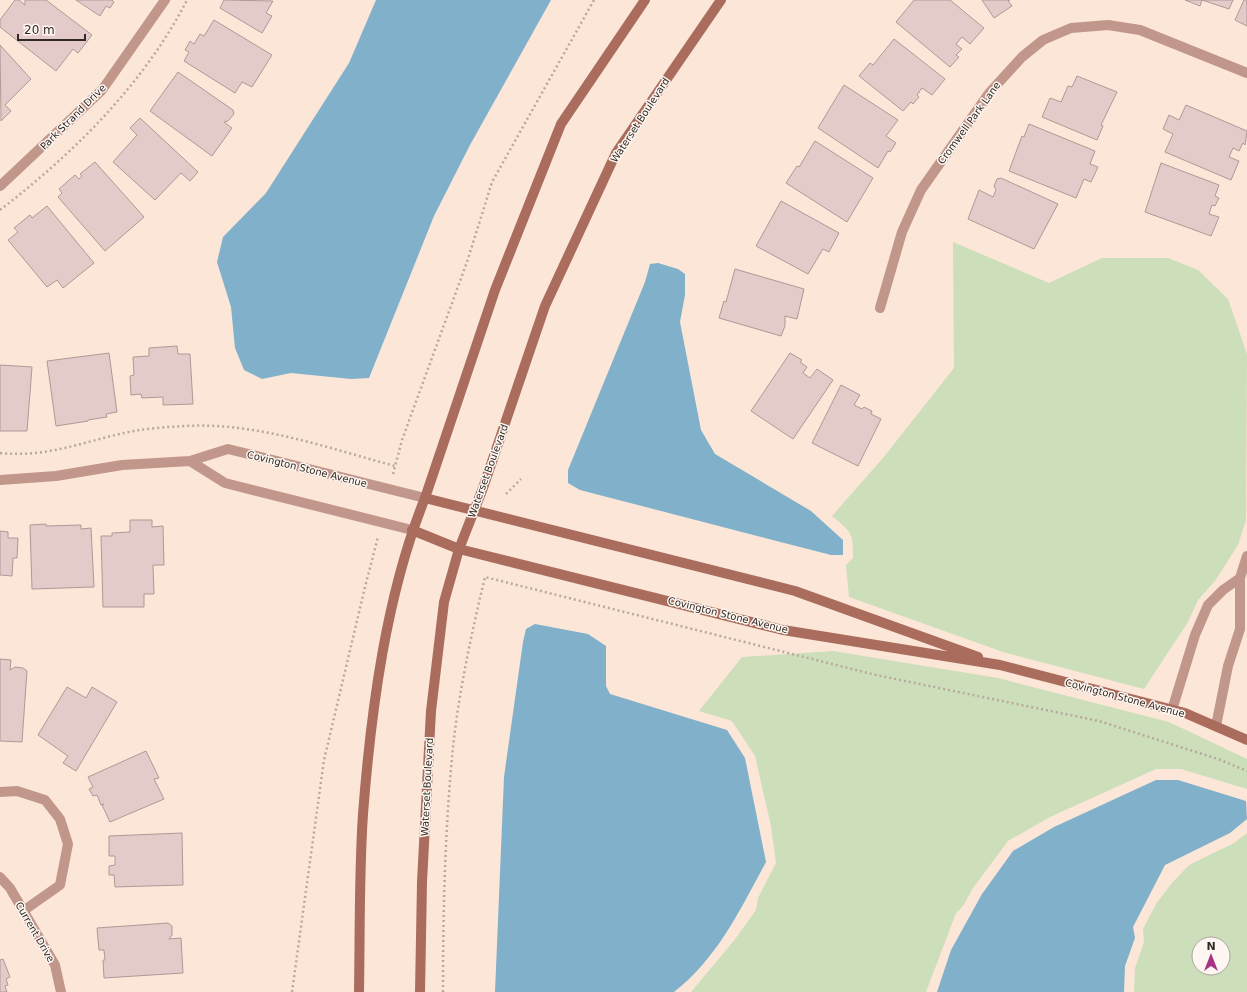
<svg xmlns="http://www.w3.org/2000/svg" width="1247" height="992" font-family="'DejaVu Sans',sans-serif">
	<rect width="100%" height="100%" fill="#fbe6d8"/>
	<path fill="#cddebb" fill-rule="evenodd" d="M953 242 1049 283 1102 258H1168L1198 270 1228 299 1247 354 1246 520 1238 545 1215 581 1198 600 1188 622 1144 689 1003 652 849 597 846 565 853 558C853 532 852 533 832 516L883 458 954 368Z
		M833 651 998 678 1169 722 1247 759V789L1181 769H1156L1050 817 1008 841 973 888 963 906 956 913 926 992H691L736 938 756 910 758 898 776 863 771 826 755 756 732 721 699 711 742 657Z
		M1247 833V992H1134L1135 968 1144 942 1143 929 1156 904 1171 884 1189 865 1234 843ZM1199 944H1223V968H1199Z"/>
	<path fill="#81b0ca" d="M376 0H551L470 145 434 216 369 378 351 379 291 373 262 379 244 370 235 348 231 307 217 262 223 237 266 193 349 63Z
		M658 263 678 269 685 274V295L680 322 701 430 715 454 811 511 843 540V555H831L580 490 568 483V470L645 282 650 264Z
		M535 624 588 634 606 646V686L610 694 727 730 745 758 766 862C741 908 717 959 674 992H495L504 777 523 642 526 629Z
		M1156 780H1178L1246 801 1247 819 1230 833 1165 865 1133 927 1135 938 1125 966 1124 992H937L951 950 982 894 1013 851 1054 827Z"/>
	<path fill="#e4cac8" stroke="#b19897" d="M15 0H19L25 5V0H46L92 35 78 53 73 49 56 71 0 27V20Z
		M76 0H112L114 2 110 8 106 6 100 16Z
		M224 0 273 1 266 13 272 16 262 33 220 8Z
		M914 0H950L984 28 970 44 962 37 956 44 962 49 956 55 959 57 950 67 896 22Z
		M982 0H1010L1008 1 1012 6 994 18Z
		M1185 0H1202L1200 6Z
		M1202 0H1233L1229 9Z
		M1244 0H1247V26L1235 20Z
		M214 20 272 55 252 87 242 82 235 93 184 61 189 52 185 50 190 41 194 44 200 34 204 36Z
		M894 39 945 79 932 95 922 88 917 95 919 97 913 104 911 102 903 111 859 76 870 63 873 65Z
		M0 45 31 79 5 105 11 111 1 121Z
		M178 72 233 110 234 114 228 121 224 122 232 128 212 156 150 111Z
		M1077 76 1117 92 1101 125 1103 126 1097 140 1042 117 1050 98 1061 102 1068 86 1072 87Z
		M844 85 898 120 886 136 896 143 890 152 888 151 878 168 818 128Z
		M1186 105 1247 131 1245 145 1243 143 1239 151 1233 148 1229 157 1239 161 1231 180 1165 152 1173 134 1163 129 1169 115 1179 120Z
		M140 118 198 172 190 181 181 173 155 200 113 162 137 135 130 128Z
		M1029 124 1095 151 1090 164 1098 167 1091 182 1084 179 1076 198 1009 171 1022 136 1024 137Z
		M815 141 873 178 847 222 786 183 797 166 799 167Z
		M95 162 144 217 105 251 58 197 62 193 59 189 75 175 79 179 82 176 80 174Z
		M1161 163 1219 185 1215 196 1219 198 1215 206 1212 205 1209 214 1219 217 1211 236 1145 212Z
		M1001 178 1058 204 1034 249 968 219 979 190 993 197 996 190 994 186 997 179Z
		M781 201 839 233 829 252 823 249 808 274 756 246Z
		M47 206 94 263 63 288 57 280 47 287 8 240 18 232 14 228 30 215 32 218Z
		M735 269 804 289 797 319 785 316V326L781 336 719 318 724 301 726 302Z
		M177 346 178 354H190L193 404 163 405V397L142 398 141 394 131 395 130 376 134 375 133 357 149 356V348Z
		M109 353 117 412 106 414 107 417 88 420V421L56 426 47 361Z
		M790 353 802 360 800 362 807 367 803 373 810 378 817 369 833 380 793 439 751 411Z
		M0 365 32 367 27 431H0Z
		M841 385 860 395 854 405 862 409 864 407 872 411 871 414 881 419 858 466 812 443Z
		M130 520H152V527L163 526 164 565H153L154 594H144V607H103L101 536H112V533L130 532Z
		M46 524V526L81 525V529L91 528 94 587 32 589 30 525Z
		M0 531 8 532V538H18L17 558H13L12 576 0 575Z
		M0 659 11 660 10 670 15 667 23 668 27 671 22 742 0 741Z
		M67 687 86 698 92 687 117 702 76 771 63 763 68 756 38 735Z
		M146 751 159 778 154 779 164 799 110 822 102 805 104 804 101 805 97 795 93 796 89 789 93 787 88 777Z
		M182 833 183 885 115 887 114 875H109V866L115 865V856H109V836Z
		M168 923 172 926V935L169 939 181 938 183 973 104 978 103 960H105L104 950H99L97 928Z
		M3 959 10 977 6 979 8 985 5 986 7 992H0V960Z"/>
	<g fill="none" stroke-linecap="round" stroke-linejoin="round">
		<path stroke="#b9a89d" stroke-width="2.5" stroke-dasharray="2 3" stroke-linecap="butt" d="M0 210C74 153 144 84 187 0
			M0 453C50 458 86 440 134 431 150 428 168 427 185 426 257 422 327 448 395 466
			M393 474 402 440 467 262 492 182 594 0
			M506 494 521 479
			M292 992 324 760 365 587 378 537
			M443 992C443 910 445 828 453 747 459 691 472 631 485 577L876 675 1099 721 1218 759 1247 771"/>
		<path stroke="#c1968b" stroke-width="10" d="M0 186 102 90 165 0
			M880 308 902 232 921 190 990 92 1022 57 1043 40 1071 28 1108 25 1140 30 1247 73
			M0 480 56 476 122 465 190 461
			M412 530 225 483 190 461 228 449 425 498
			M1240 578 1247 556
			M1172 710 1195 635 1208 605 1223 590 1240 578V629L1228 666 1216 726
			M0 792 17 791 45 800 60 819 68 844 60 885 23 911
			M0 877 10 888 55 965 61 992"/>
		<path stroke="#aa6c5d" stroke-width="10" d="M425 498 795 591 978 657
			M412 530 459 549 783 630 1000 665 1185 713 1247 740
			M359 992C360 933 359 873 363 814 371 710 386 595 425 498L495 290 561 124 645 0
			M420 992 422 882 431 711 444 602 459 549 483 488 545 306 616 153 721 0"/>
	</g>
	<g text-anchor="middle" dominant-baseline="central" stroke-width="3" stroke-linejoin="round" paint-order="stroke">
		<g font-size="10" fill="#312924" stroke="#fef6f0">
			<text transform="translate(73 117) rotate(-45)">Park Strand Drive</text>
			<text transform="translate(640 120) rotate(-57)">Waterset Boulevard</text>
			<text transform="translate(969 123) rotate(-54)">Cromwell Park Lane</text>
			<text transform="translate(307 469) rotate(14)">Covington Stone Avenue</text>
			<text transform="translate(488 471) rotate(-70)">Waterset Boulevard</text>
			<text transform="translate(728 615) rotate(14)">Covington Stone Avenue</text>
			<text transform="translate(1125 698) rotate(15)">Covington Stone Avenue</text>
			<text transform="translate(427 787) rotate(-87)">Waterset Boulevard</text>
			<text transform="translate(35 932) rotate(60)">Current Drive</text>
		</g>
	</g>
	<g transform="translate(1211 956)"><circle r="19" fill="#fef6f0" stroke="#aca49e"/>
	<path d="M0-3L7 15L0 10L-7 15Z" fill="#a93289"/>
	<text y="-6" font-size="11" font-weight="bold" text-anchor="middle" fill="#312924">N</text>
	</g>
	<path d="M18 34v6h67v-6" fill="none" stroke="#312924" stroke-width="2"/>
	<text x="24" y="34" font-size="12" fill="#312924" stroke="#fef6f0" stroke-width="3" paint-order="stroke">20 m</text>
</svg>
